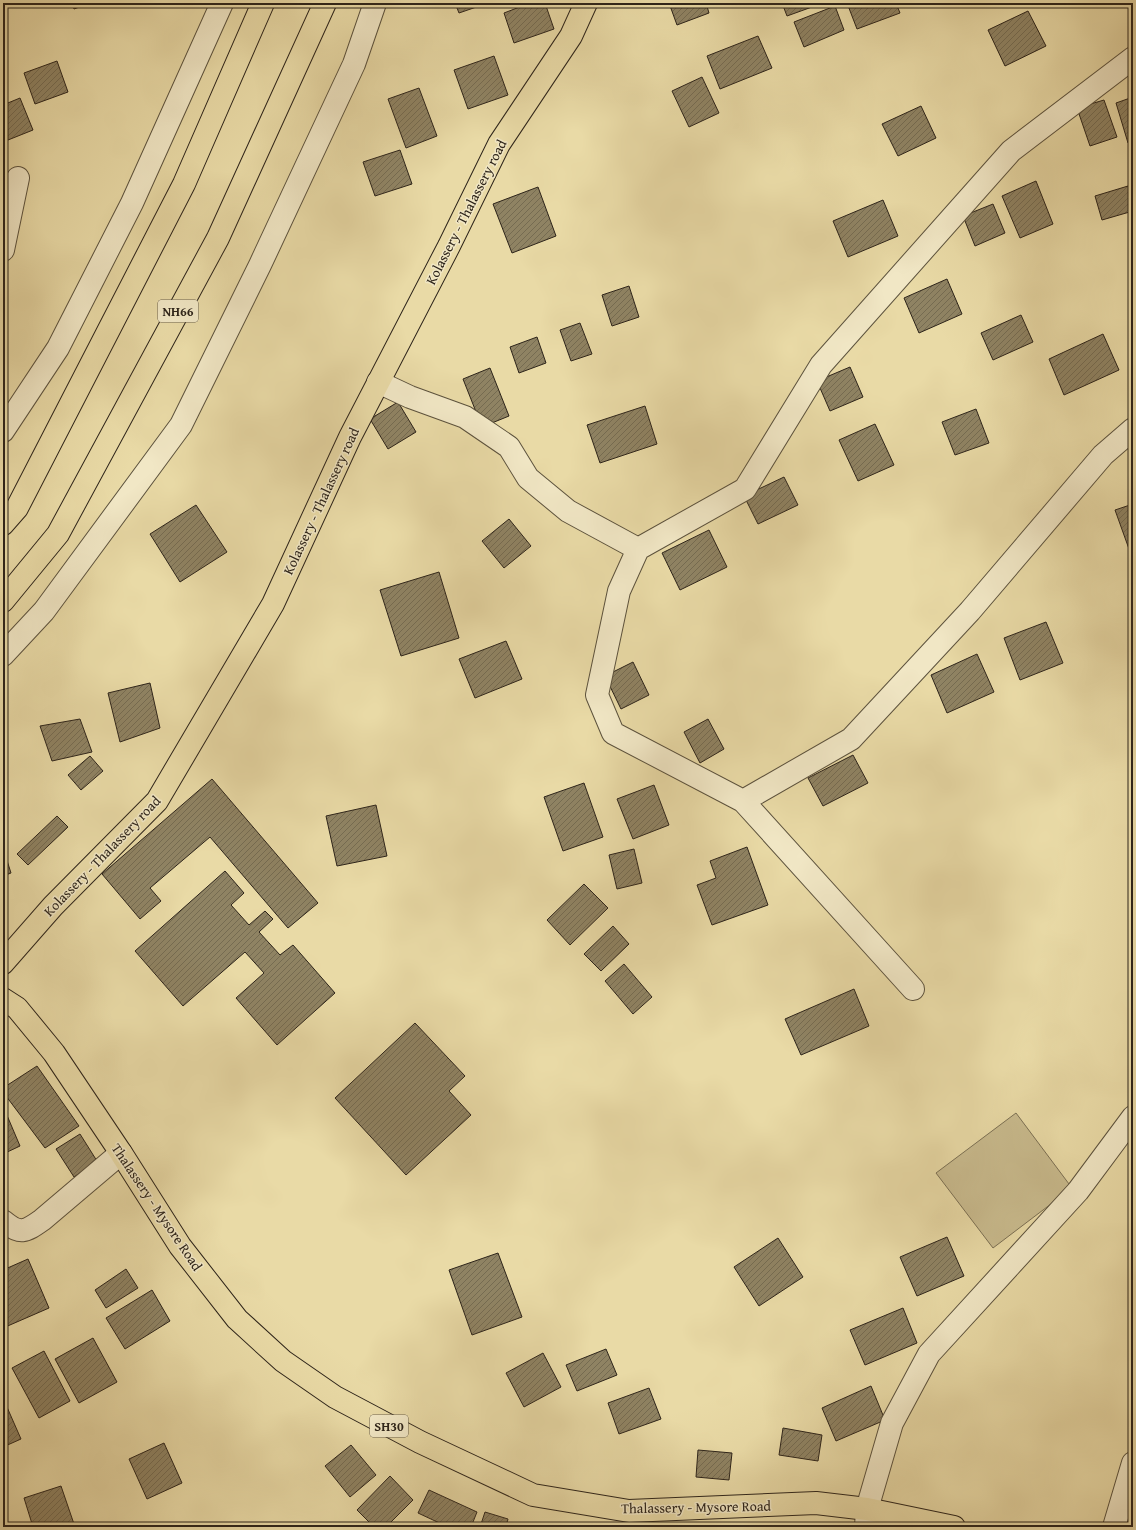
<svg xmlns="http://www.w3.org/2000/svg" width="1136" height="1530" font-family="'Gentium Book Plus',serif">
	<defs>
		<pattern id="building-hatch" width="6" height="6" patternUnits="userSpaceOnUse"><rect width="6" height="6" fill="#8f8363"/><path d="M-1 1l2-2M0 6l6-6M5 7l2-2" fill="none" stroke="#756b51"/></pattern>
	</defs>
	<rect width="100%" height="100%" fill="#e9daa6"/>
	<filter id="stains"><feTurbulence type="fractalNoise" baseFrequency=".005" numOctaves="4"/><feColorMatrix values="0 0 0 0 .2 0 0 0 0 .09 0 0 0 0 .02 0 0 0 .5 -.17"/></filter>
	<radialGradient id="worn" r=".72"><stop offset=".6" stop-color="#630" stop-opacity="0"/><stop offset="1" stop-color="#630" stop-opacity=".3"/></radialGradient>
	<path fill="#c9bb8e" stroke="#7b7054" d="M1016 1113 1072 1188 993 1248 936 1173Z"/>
	<path fill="url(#building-hatch)" stroke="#2d241a" d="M72 3H90L74 9Z
		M455 3H488L459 13Z
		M530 3H545L554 29 514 43 504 13Z
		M669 3H706L709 13 677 25Z
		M782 3H823L787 16Z
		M847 3H896L900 13 857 29Z
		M835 6 844 30 804 47 794 22Z
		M1028 11 1046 46 1005 66 988 30Z
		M758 36 772 68 720 89 707 56Z
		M494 56 508 95 468 109 454 70Z
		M57 61 68 92 35 104 24 73Z
		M702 77 719 113 689 127 672 91Z
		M419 88 437 136 406 148 388 99Z
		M1133 97V141L1128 143 1116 103Z
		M20 98 33 130 3 142V105Z
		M1104 100 1117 137 1090 146 1077 108Z
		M921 106 936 138 898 156 882 124Z
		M400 150 412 184 375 196 363 162Z
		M1036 181 1053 224 1020 238 1002 196Z
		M1128 186 1133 202V211L1102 220 1095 196Z
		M538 187 556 236 512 253 493 204Z
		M883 200 898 236 848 257 833 221Z
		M993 204 1005 233 975 246 963 216Z
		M947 279 962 314 919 333 904 298Z
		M629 286 639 317 612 326 602 295Z
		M1021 315 1033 342 993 360 981 333Z
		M580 323 592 354 571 361 560 330Z
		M1103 334 1119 370 1064 395 1049 359Z
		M537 337 546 363 519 373 510 347Z
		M850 367 863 397 830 411 817 381Z
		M490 368 509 416 482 427 463 379Z
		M398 402 416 432 388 449 370 419Z
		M645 406 657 444 600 463 587 425Z
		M976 409 989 443 955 455 942 422Z
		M875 424 894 465 858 481 839 440Z
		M784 477 798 505 758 524 744 496Z
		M1133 504V548L1129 549 1115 510Z
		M196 505 227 552 180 582 150 534Z
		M509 519 531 546 504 568 482 541Z
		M709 530 727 567 680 590 662 553Z
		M439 572 459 638 401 656 380 590Z
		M1046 622 1063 663 1020 680 1004 638Z
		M506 641 522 679 475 698 459 659Z
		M977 654 994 692 947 713 931 675Z
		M633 662 649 695 621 709 605 676Z
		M150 683 160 728 120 742 108 693Z
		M80 719 92 752 52 761 40 726Z
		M708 719 724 749 700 763 684 732Z
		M853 755 868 783 823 806 808 778Z
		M90 756 103 771 81 790 68 775Z
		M212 779 318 903 288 928 210 837 150 888 161 901 140 919 102 874Z
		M584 783 603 837 563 851 544 797Z
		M654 785 669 825 633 839 617 799Z
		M376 805 387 856 337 866 326 816Z
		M57 816 68 827 28 865 17 854Z
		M747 847 768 905 712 925 697 885 716 878 710 861Z
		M3 848 11 873 3 876Z
		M634 849 642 883 617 889 609 855Z
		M225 871 244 893 231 905 249 925 265 911 273 919 259 932 280 955 293 945 335 993 277 1045 236 998 264 973 245 952 183 1006 135 951Z
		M584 884 608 908 570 945 547 920Z
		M613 926 629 944 601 971 584 954Z
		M624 964 652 997 633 1014 605 981Z
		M854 989 869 1026 801 1055 785 1019Z
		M415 1023 465 1076 449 1091 471 1115 406 1175 335 1098Z
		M37 1066 79 1126 45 1148 3 1092V1088Z
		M6 1113 20 1146 3 1154V1115Z
		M80 1134 97 1161 74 1177 56 1149Z
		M947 1237 964 1276 917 1296 900 1257Z
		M778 1238 803 1277 759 1306 734 1267Z
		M498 1253 522 1317 472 1335 449 1270Z
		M28 1259 49 1308 3 1328V1270Z
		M126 1269 138 1288 106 1308 95 1290Z
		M152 1290 170 1321 125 1349 106 1318Z
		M903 1308 917 1343 865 1365 850 1330Z
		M93 1338 117 1382 79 1403 55 1359Z
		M606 1349 617 1375 577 1391 566 1365Z
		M44 1351 70 1401 39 1418 12 1368Z
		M543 1353 561 1387 524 1407 506 1373Z
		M871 1386 885 1420 836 1441 822 1408Z
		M649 1388 661 1419 619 1434 608 1403Z
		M3 1398 21 1439 3 1447Z
		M783 1428 822 1435 818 1461 779 1455Z
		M164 1443 182 1483 147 1499 129 1459Z
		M351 1445 376 1475 350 1497 325 1466Z
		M698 1450 732 1453 729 1480 696 1477Z
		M390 1476 413 1500 386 1527H374L357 1510Z
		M61 1486 74 1524 65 1527H33L24 1498Z
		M429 1490 477 1512 471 1527H448L418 1513Z
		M485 1512 508 1519 506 1527H480Z"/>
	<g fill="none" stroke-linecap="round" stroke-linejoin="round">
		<defs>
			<path id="minor" d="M3 250 18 178
				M378 382 410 397 465 417 509 447 528 478 568 511 638 549
				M3 431 58 348 132 203 222 3
				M3 655 44 611 181 425 260 265 354 64 375 3
				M743 801 851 739 970 611 1103 455 1133 429
				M913 989 743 801 613 733 597 695 619 591 638 549 745 489 821 365 1011 151 1133 58
				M3 1221C20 1235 25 1232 42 1220L121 1153
				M866 1527 867 1509 892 1423 929 1354 1078 1191 1133 1117
				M1114 1527 1133 1463"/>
			<path id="major" d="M3 963 53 906 157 801 273 604 350 437 449 246 499 144 571 36 586 3
				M3 999 17 1008 54 1053 121 1153 180 1246 237 1319 283 1361 335 1397 420 1442 533 1495 629 1511 816 1503 867 1509 954 1527"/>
			<path id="highway" d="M3 524 17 508 184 184 263 3
				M3 601 58 534 218 238 325 3"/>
		</defs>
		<use href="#minor" stroke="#5c523d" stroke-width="24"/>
		<use href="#major" stroke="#2d241a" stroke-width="24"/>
		<use href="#highway" stroke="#2d241a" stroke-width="24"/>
		<use href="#minor" stroke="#f1e7c5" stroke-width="22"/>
		<use href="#major" stroke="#e9daa6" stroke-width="22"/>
		<use href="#highway" stroke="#e9daa6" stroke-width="22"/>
	</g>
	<g text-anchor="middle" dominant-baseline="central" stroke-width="3" stroke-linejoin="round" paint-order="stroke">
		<g fill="#f1e7c5" stroke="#685e4d" stroke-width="1">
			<rect x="158" y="300" width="40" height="22" rx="3"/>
			<rect x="370" y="1415" width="38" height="22" rx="3"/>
		</g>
		<g font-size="13" font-weight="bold" fill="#2d241a">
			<text x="178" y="311">NH66</text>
			<text x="389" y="1426">SH30</text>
		</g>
		<g font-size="14" fill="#2d241a" stroke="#f1e7c5">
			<text transform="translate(466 212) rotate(-63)">Kolassery - Thalassery road</text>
			<text transform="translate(321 501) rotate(-65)">Kolassery - Thalassery road</text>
			<text transform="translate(102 856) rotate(-46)">Kolassery - Thalassery road</text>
			<text transform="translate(157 1207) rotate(56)">Thalassery - Mysore Road</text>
			<text transform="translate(696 1507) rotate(-1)">Thalassery - Mysore Road</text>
		</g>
	</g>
	<rect width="1136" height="1530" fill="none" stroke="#e9daa6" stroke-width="16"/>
	<rect x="4" y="4" width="1128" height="1522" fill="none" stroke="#2d241a" stroke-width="2"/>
	<rect x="8" y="8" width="1120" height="1514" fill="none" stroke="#2d241a"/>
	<rect width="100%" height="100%" filter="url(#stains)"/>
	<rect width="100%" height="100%" fill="url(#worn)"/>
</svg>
